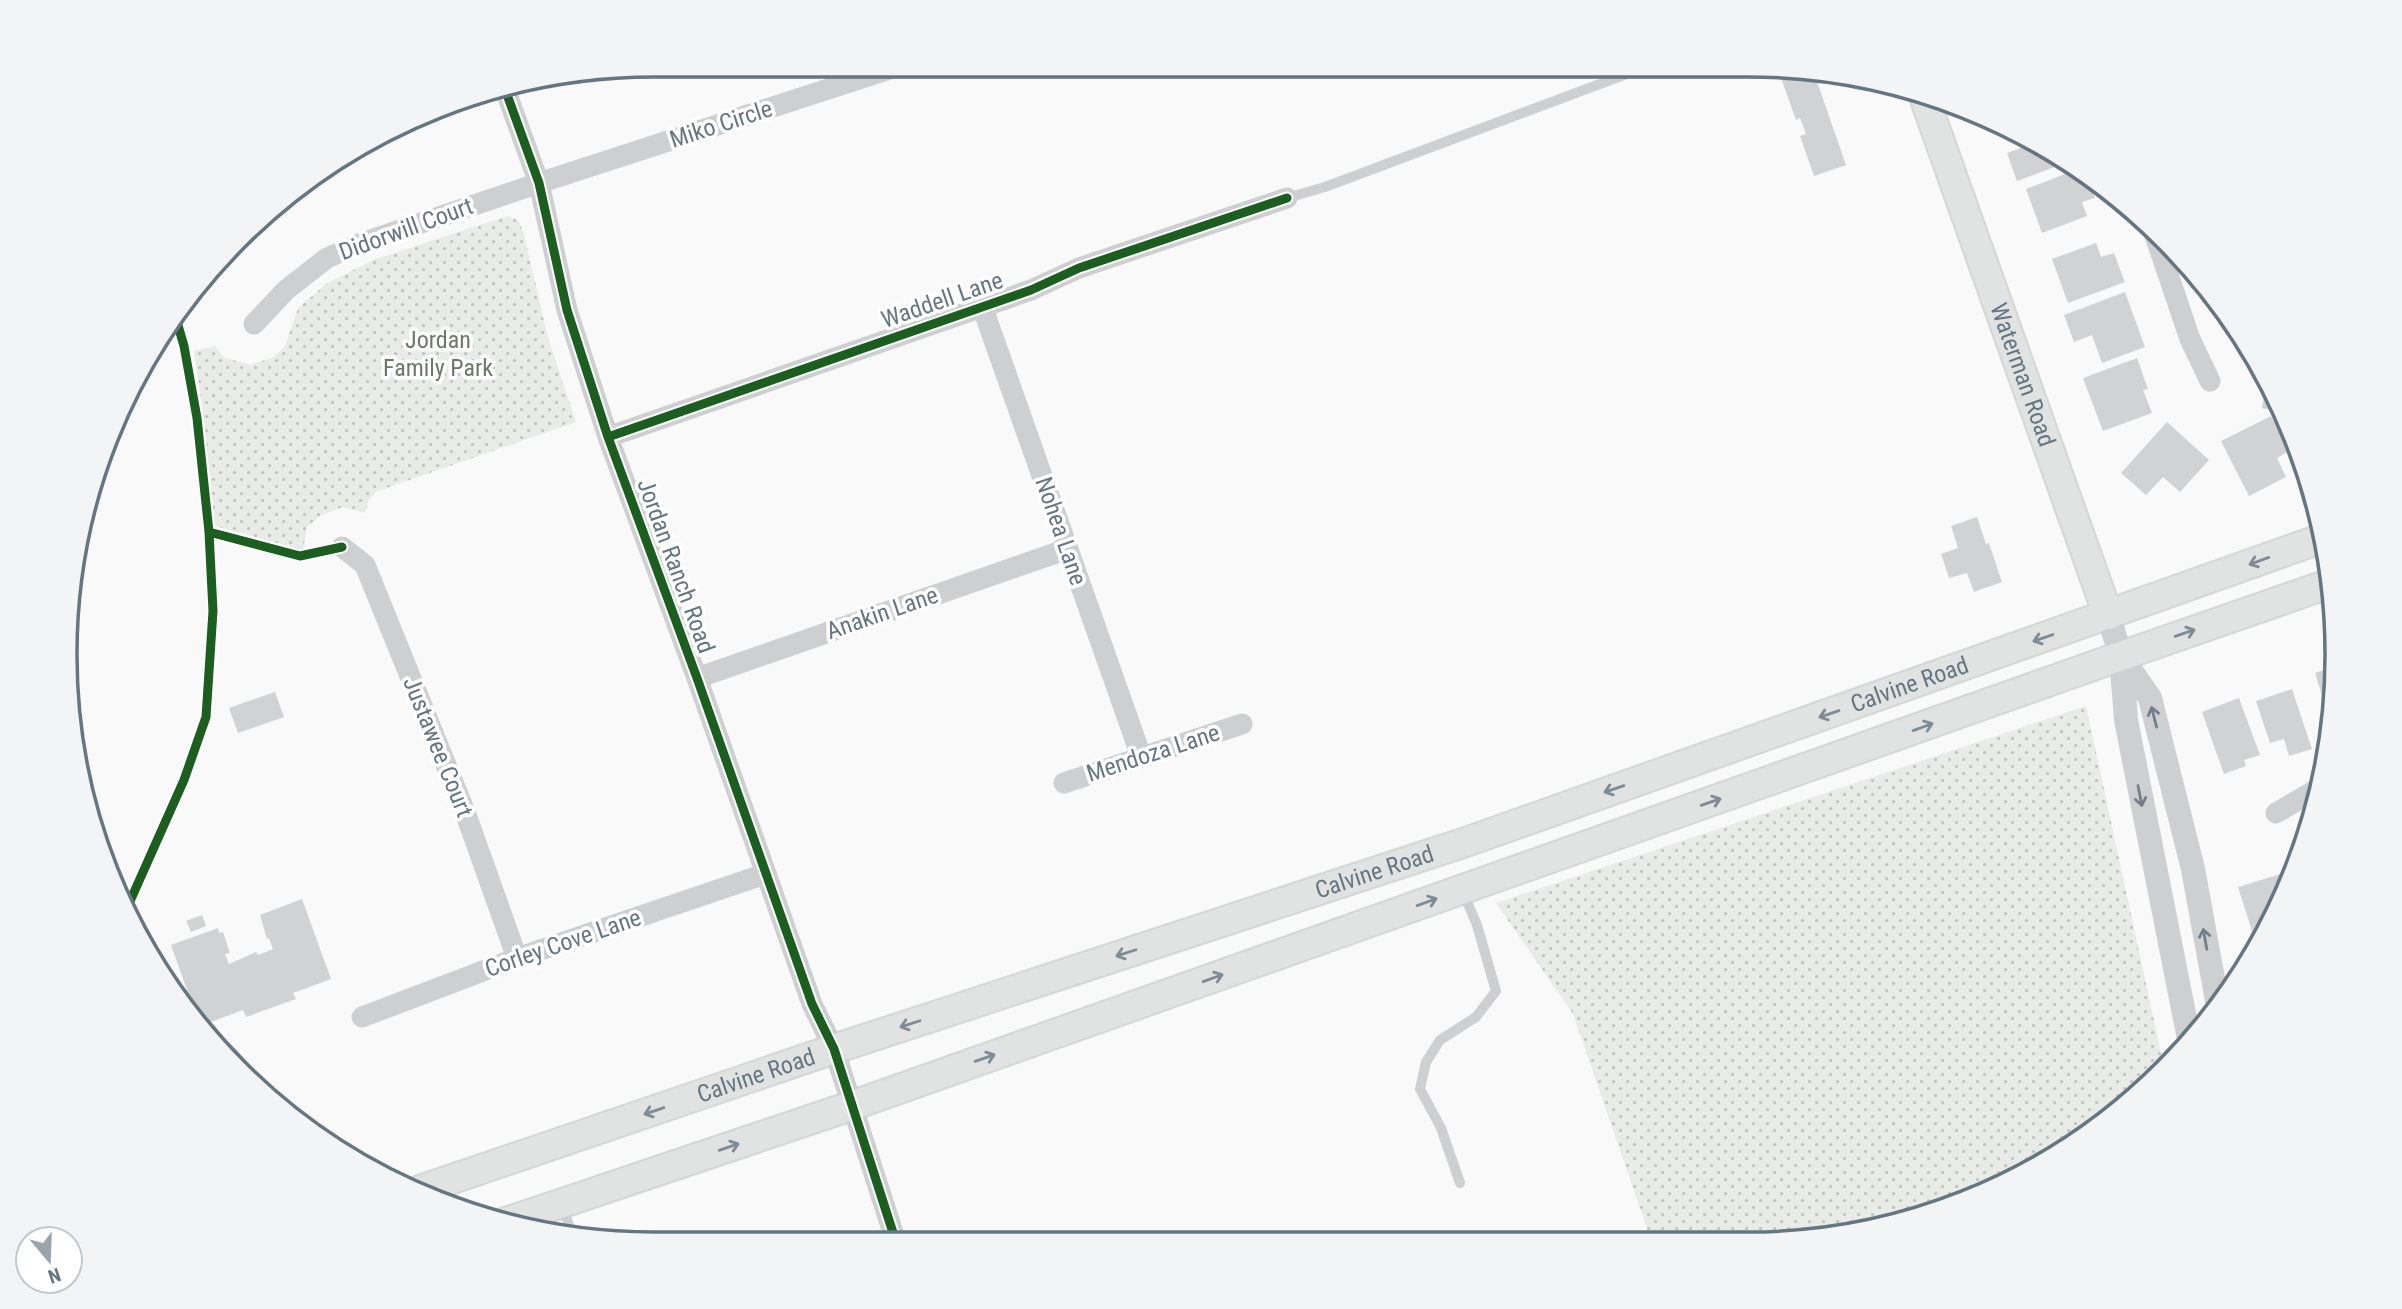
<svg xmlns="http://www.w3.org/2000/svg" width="2402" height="1309" font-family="'Roboto Condensed',sans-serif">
	<defs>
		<pattern id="green-dots" width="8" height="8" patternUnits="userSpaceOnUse" patternTransform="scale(1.75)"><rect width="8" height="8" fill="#e8ebe6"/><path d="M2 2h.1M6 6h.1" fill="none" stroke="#c0c3c0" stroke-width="1.8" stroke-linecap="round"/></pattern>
	</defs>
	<rect width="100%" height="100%" fill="#f9f9f9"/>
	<path fill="url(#green-dots)" d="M507 216 518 220 524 234 548 338 576 422 375 492 369 500 365 513 343 507 321 515 307 527 303 550 215 526 203 413 194 351 215 346 225 358 250 365 274 357 285 346 298 308 326 284 373 260Z
		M2086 706 2164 1067 2075 1145 1937 1213 1824 1239 1651 1240 1573 1014 1496 903Z"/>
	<path fill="#d0d2d3" d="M1794 67 1813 70 1846 165 1814 176 1800 136 1806 134 1800 118 1796 120 1779 72Z
		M2026 137 2042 144 2068 162 2017 181 2007 153 2029 145Z
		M2078 169 2086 175 2095 198 2082 202 2087 216 2042 233 2026 189Z
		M2096 243 2101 257 2114 253 2125 282 2068 303 2052 259Z
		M2125 292 2145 347 2102 363 2092 335 2074 342 2064 315Z
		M2137 358 2148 389 2143 390 2152 413 2103 431 2083 378Z
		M2267 378 2276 393 2283 412 2262 408Z
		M2271 416 2289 451 2277 458 2286 477 2249 496 2221 441Z
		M2167 422 2209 460 2180 492 2163 477 2146 495 2121 473Z
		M1977 517 1986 544 1989 543 2002 582 1974 592 1967 573 1949 578 1941 554 1958 548 1951 526Z
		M2334 667 2332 728 2315 673Z
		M2292 689 2312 749 2289 756 2284 739 2270 743 2256 701Z
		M275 692 284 717 238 733 229 708Z
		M2239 698 2260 755 2244 760 2246 766 2224 774 2202 712Z
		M2284 873 2288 885 2258 950 2238 887Z
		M302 899 331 979 293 993 296 999 246 1017 243 1010 200 1026 171 945 218 928 219 933 223 932 230 953 225 954 229 964 256 952 258 955 273 949 269 938 267 939 260 915Z
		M202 915 206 926 191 932 186 921Z"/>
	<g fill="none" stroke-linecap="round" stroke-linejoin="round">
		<defs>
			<g id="secondary">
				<path id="s1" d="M1923 94 2108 615"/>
				<path id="s2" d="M420 1190 834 1049 1466 842 2323 538"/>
				<path d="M500 1224 851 1106 2121 656 2331 583"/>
			</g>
		</defs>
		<use href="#secondary" stroke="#d5d6d7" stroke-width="32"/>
		<path stroke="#cecfd0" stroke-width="10" d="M1287 198 1325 187 1648 66
			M1460 1183 1441 1128 1420 1089 1426 1062 1440 1040 1476 1017 1496 991 1477 925 1462 890
			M562 1206 573 1236
			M540 1213 547 1232"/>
		<path stroke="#cecfd0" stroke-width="21" d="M505 89 539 183 567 310 608 437 697 678 812 1004 834 1049 896 1242
			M2152 227 2190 339 2210 381
			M982 306 1141 756
			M254 324 286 290 327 258 359 244 539 183 902 65
			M608 437 1031 290 1079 268 1287 198
			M342 547 365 565 465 812 517 958
			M697 678 1067 549
			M1064 783 1242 724
			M2276 813 2319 788
			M362 1017 517 958 765 874"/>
		<path stroke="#cecfd0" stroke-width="24" d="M2108 615 2121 656 2126 720 2190 1044
			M2123 659 2150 698 2193 869 2218 1006"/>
		<use href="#secondary" stroke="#e1e2e2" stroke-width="28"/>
		<defs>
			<path id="cycleway" d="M505 89 539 183 567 310 608 437 697 678 812 1004 834 1049 896 1242
				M608 437 1031 290 1079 268 1287 198
				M209 532 300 556 342 547
				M127 908 184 780 206 717 213 611 209 532 197 418 184 346 175 315"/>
		</defs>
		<use href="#cycleway" stroke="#fff" stroke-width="13"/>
		<use href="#cycleway" stroke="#1b5e20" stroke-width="9"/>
	</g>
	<defs><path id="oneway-shaft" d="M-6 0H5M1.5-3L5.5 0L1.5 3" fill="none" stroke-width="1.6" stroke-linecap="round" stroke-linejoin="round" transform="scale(1.75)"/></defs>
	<g stroke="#7e8c96">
		<use href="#oneway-shaft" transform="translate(2259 561) rotate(160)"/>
		<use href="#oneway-shaft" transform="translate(2185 633) rotate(-19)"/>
		<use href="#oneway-shaft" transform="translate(2043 638) rotate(161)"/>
		<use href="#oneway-shaft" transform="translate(1829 714) rotate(161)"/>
		<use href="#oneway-shaft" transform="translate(1923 727) rotate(-20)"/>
		<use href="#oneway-shaft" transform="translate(1614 789) rotate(161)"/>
		<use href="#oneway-shaft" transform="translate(1711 802) rotate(-19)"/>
		<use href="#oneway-shaft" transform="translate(1427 902) rotate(-20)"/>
		<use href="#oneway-shaft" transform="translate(1126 953) rotate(162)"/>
		<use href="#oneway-shaft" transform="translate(1213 978) rotate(-20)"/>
		<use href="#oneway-shaft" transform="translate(910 1024) rotate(162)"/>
		<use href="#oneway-shaft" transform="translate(985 1058) rotate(-19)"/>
		<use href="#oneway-shaft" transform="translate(654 1111) rotate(161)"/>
		<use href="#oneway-shaft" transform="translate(729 1147) rotate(-19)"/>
	</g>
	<g stroke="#707f8b">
		<use href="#oneway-shaft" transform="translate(2154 717) rotate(-104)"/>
		<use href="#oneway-shaft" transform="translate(2140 796) rotate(79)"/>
		<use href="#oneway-shaft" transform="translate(2205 939) rotate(-100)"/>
	</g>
	<g text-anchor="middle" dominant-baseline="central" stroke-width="7" stroke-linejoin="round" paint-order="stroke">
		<g font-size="24" fill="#657683" stroke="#fff">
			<text transform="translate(721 124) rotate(-18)">Miko Circle</text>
			<text transform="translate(406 229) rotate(-20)">Didorwill Court</text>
			<text transform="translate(942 300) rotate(-19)">Waddell Lane</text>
			<text stroke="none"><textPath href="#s1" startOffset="298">Waterman Road</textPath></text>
			<text transform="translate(1061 531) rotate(71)">Nohea Lane</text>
			<text transform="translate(676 566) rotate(70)">Jordan Ranch Road</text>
			<text transform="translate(882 613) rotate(-19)">Anakin Lane</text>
			<text stroke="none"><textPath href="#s2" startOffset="1573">Calvine Road</textPath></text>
			<text transform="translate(438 747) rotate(68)">Justawee Court</text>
			<text transform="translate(1153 753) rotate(-18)">Mendoza Lane</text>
			<text stroke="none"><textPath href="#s2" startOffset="1006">Calvine Road</textPath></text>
			<text transform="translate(563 943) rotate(-19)">Corley Cove Lane</text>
			<text stroke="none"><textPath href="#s2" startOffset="355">Calvine Road</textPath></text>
		</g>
		<g font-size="24" fill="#687a64" stroke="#fff">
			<text x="438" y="340">Jordan<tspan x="438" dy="28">Family Park</tspan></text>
		</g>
	</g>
	<path d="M0 0H2402V1309H0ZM654 77H1748A577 577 0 0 1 2325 654V655A577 577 0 0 1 1748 1232H654A577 577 0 0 1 77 655V654A577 577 0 0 1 654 77Z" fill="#f3f4f5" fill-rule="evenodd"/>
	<path fill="none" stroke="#657683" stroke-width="3.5" d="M654 77H1748A577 577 0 0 1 2325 654V655A577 577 0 0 1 1748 1232H654A577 577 0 0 1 77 655V654A577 577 0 0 1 654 77Z"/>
	<g transform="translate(49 1260) rotate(161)"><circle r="33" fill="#ffffff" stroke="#c1c8cd" stroke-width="2"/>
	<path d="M0-5L12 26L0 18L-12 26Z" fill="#99a4ac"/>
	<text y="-10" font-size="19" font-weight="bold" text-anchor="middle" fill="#657683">N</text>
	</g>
</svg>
